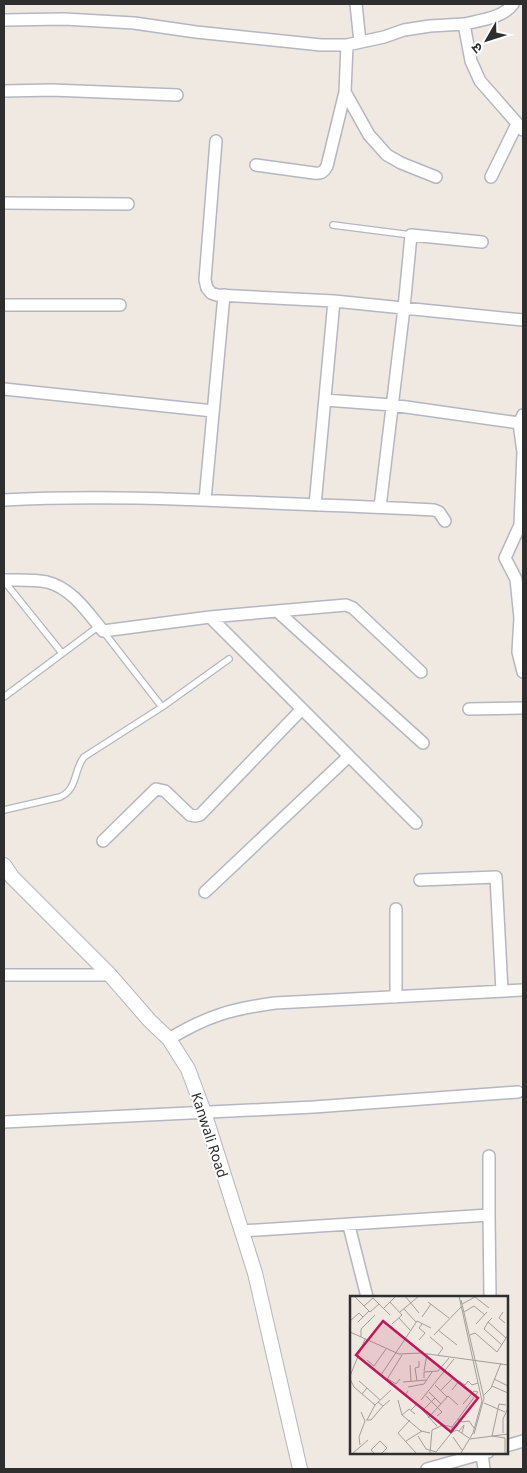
<svg xmlns="http://www.w3.org/2000/svg" width="527" height="1473" font-family="'Noto Sans','Noto Sans Devanagari',sans-serif">
	<rect width="100%" height="100%" fill="#efe9e1"/>
	<g fill="none" stroke-linecap="round" stroke-linejoin="round">
		<defs>
			<path id="service" d="M333 225 411 235
				M4 581 62 653
				M103 631 162 707 229 659
				M4 697 99 626
				M4 810 60 797C78 789 73 771 84 757L162 707"/>
			<path id="minor" d="M356 4 360 42
				M4 20 64 19 134 23 196 32 321 45H347L384 37 404 30 430 26 464 24 471 61 480 81 523 130
				M464 24C481 20 503 18 513 4
				M347 45 345 92 369 135 387 155 401 163 436 177
				M4 91 52 90 177 95
				M216 141 205 280 207 288 211 293 217 295 334 301 523 320
				M256 165 314 173C321 174 324 172 327 166L345 92
				M491 177 517 124
				M4 203 128 204
				M4 305H120
				M4 389 213 411
				M325 400 392 405 519 423
				M523 415 519 423 523 452 520 525 523 526
				M4 500C93 495 182 499 271 503 325 505 380 507 434 510L439 512 445 521
				M205 500 224 295
				M315 505 334 301
				M380 507 404 308 411 235 482 242
				M520 525 505 558 516 579 520 618 518 652 523 672
				M4 580C18 580 33 579 47 582 72 588 88 613 103 631L210 617 277 611 423 743
				M277 611 346 605 353 608 421 672
				M210 617 416 823
				M469 709 523 708
				M103 841 156 789 165 791 190 815 195 816 200 815 302 709
				M420 880 496 877 502 991
				M205 892 349 756
				M396 909V997
				M4 975H110
				M169 1039C207 1016 231 1009 275 1003L523 990
				M4 1122 314 1107 518 1092
				M489 1215V1156
				M349 1226 367 1297
				M241 1231 489 1215 490 1297
				M506 1446 523 1441
				M482 1454 484 1469
				M427 1469 488 1452"/>
			<path id="tertiary" d="M4 865 12 877 110 975 150 1021 169 1039 188 1069 204 1112 255 1273 300 1469"/>
		</defs>
		<use href="#service" stroke="#b4b7c1" stroke-width="8"/>
		<use href="#minor" stroke="#b4b7c1" stroke-width="14"/>
		<use href="#tertiary" stroke="#b4b7c1" stroke-width="16"/>
		<use href="#service" stroke="#fff" stroke-width="5.5"/>
		<use href="#minor" stroke="#fff" stroke-width="11"/>
		<use href="#tertiary" stroke="#fff" stroke-width="14"/>
	</g>
	<g text-anchor="middle" dominant-baseline="central" stroke-width="4" stroke-linejoin="round" paint-order="stroke">
		<g font-size="14" fill="#2e2e2e" stroke="#fff">
			<text transform="translate(210 1135) rotate(72)">Kanwali Road</text>
		</g>
	</g>
	<g transform="translate(350 1296)">
		<rect width="158" height="158" fill="#efe9e1"/>
		<path fill="none" stroke="#a29e99" stroke-width="1" d="M4 0 20 16 29 8M55 0 69 17M109 0 132 105 123 137 111 157M111 4 134 102 124 138M40 6 52 19 42 28M78 6 99 22M112 8 125 1 139 12M14 10 23 2 40 19M33 13 46 0M54 13 66 26M50 16 69 0M114 16 124 10 135 19M153 16 149 22 155 27M72 21 81 8M49 22 60 34M142 22 138 26 156 42M0 25 9 17 13 21M8 26 19 15M138 26 134 33 152 49M126 28 137 16M88 34 107 49M0 36 49 58 71 57 158 69M84 39 111 11M120 39 125 37 147 56 158 39M11 41V33L25 19M80 41 93 52 88 59M69 44 75 37 69 32 72 28M17 64 24 70 36 53M60 69 61 85M74 75 77 58M31 79 67 25 81 32M0 80 15 43M74 82V76L88 75 99 62M0 83 4 91 25 109M38 83 46 88 50 83M144 83 158 90M9 85 17 92 12 98M36 85 52 59M67 85 65 72 69 71V65M53 86 76 84M85 89 97 101M142 90 158 97M58 91 74 88 82 76M17 92 30 104M91 94 103 82M102 94 109 85 115 89 118 85 122 89 128 87M58 95 55 99 67 108M79 96 91 108M134 99 141 92 151 67M76 100 92 116 87 120M48 104 52 119M71 104 104 63M28 106 33 110 40 104M134 107 155 116M74 113 85 102M61 114 67 108 87 130M65 118 59 113 52 119 71 135 80 137M78 122 98 100 108 109M107 123 112 126 119 125 124 132M16 124H21L33 110M17 124 25 109 41 94M60 124 48 137 66 157M102 131V136L107 134 119 142M109 135 114 129 112 137M153 137V123L158 112M68 140 76 153 86 156 102 136M103 141 112 154M120 143 158 138M56 145 72 135M10 149 9 141 15 125 11 116M3 157 18 144M24 157 21 154 30 145 37 152 32 157M80 157 82 134 93 129 102 131 128 96 124 95 113 108M155 157V142L142 140 149 108 156 109"/>
		<path fill="#c2185b" fill-opacity="0.15" stroke="#c2185b" stroke-width="2.5" d="M33 25 128 102 101 136 6 59Z"/>
		<rect width="158" height="158" fill="none" stroke="#2e2e2e" stroke-width="2.5"/>
	</g>
	<rect width="527" height="1473" fill="none" stroke="#2e2e2e" stroke-width="10"/>
	<g transform="translate(487 40) rotate(231)" stroke="#ffffff" stroke-width="4" paint-order="stroke">
	<path d="M0-4L9 19L0 12L-9 19Z" fill="#2e2e2e"/>
	<text y="-8" font-size="14" font-weight="bold" text-anchor="middle" fill="#2e2e2e">उ</text>
	</g>
</svg>
